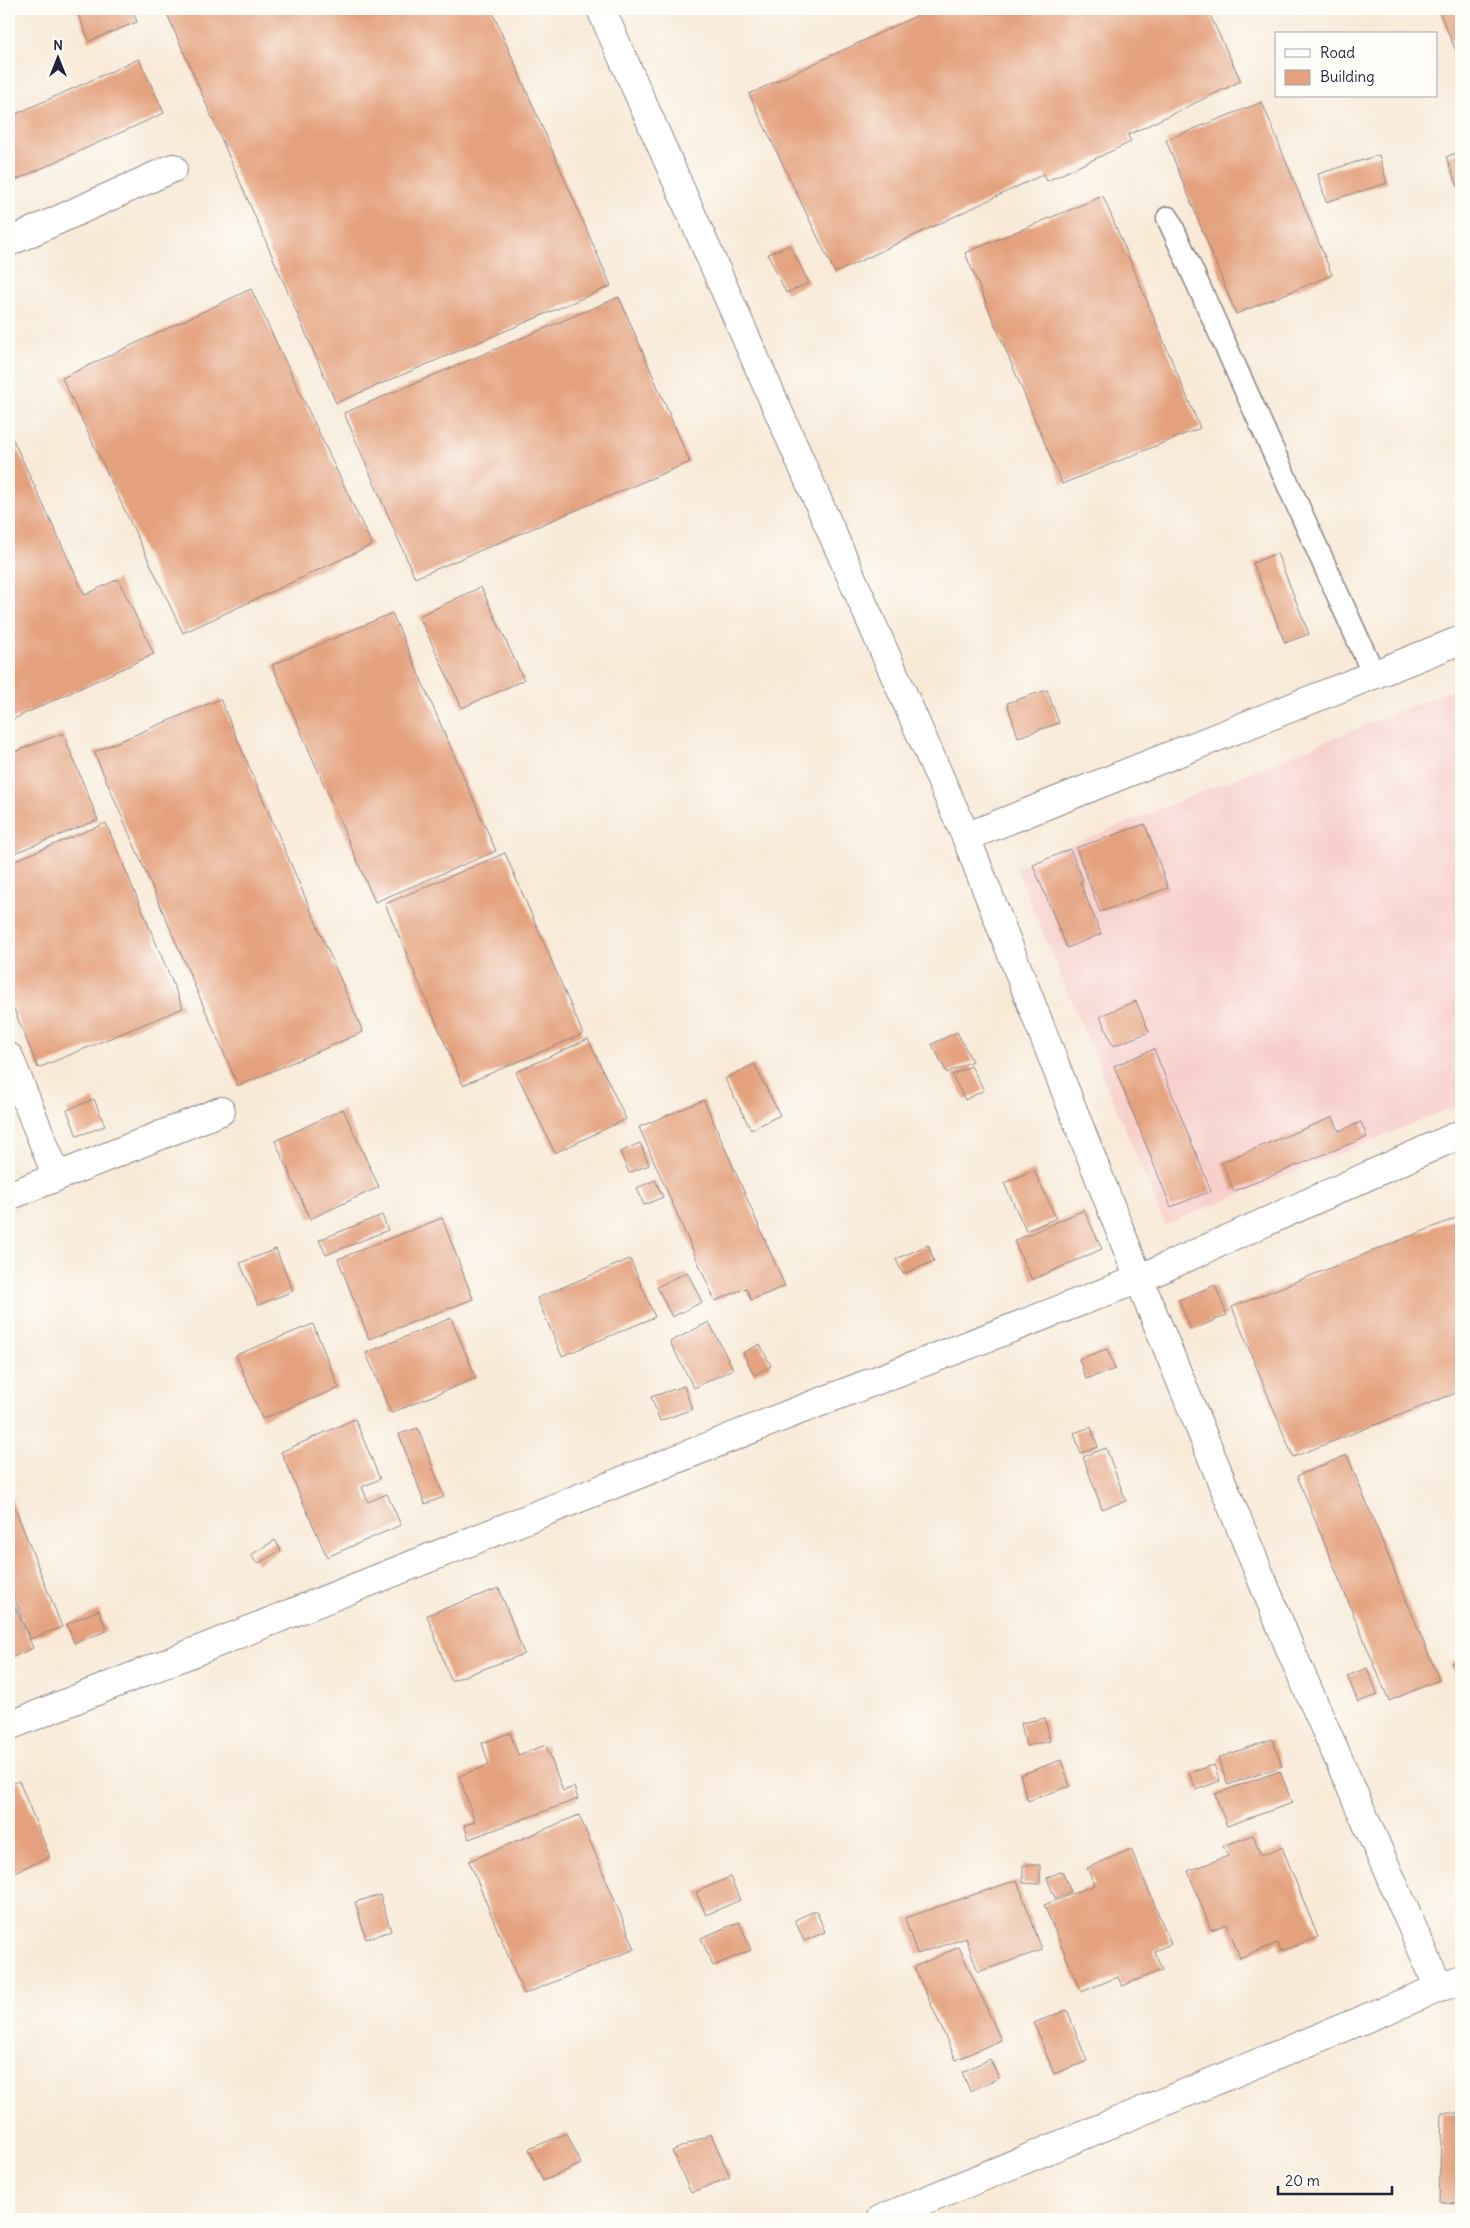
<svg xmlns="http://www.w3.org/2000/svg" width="1470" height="2228" font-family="Delius,sans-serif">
	<rect width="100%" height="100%" fill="#fdfcf7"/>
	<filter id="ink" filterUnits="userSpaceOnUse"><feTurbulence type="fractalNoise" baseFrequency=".02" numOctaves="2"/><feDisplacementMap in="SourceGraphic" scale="10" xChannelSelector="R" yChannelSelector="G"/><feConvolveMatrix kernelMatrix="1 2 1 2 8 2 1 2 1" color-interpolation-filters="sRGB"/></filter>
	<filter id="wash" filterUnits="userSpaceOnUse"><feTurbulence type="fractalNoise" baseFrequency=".0096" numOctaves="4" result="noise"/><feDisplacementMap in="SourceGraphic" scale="20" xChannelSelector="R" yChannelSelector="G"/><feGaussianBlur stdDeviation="1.12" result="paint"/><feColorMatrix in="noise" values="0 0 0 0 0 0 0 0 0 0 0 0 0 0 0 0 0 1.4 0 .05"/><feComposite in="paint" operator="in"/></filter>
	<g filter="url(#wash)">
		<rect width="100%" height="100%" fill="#f8ead7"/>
		<path fill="#f7d0cc" d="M1461 686V1104L1165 1225 1016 868Z"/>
		<g id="blocks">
			<path fill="#e4a17e" d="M76 9H132L137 22 89 41Z
				M165 9H491L611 286 336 403Z
				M931 9H1207L1241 81 1128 135 1131 142 1047 181 1044 174 835 273 749 94Z
				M1445 9H1461V63L1439 11Z
				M139 59 164 113 9 183V117Z
				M1262 102 1332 275 1236 314 1166 140Z
				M1461 151V195L1446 157Z
				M1379 155 1387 183 1326 202 1318 174Z
				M1103 196 1200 428 1062 484 965 253Z
				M790 245 809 283 786 293 768 254Z
				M251 289 372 545 183 633 62 378Z
				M619 297 690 462 415 578 344 413Z
				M9 431 85 595 118 579 154 654 9 721Z
				M1277 553 1309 634 1285 643 1253 563Z
				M481 587 524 680 462 708 419 616Z
				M392 613 496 851 375 902 272 665Z
				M1047 690 1059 723 1018 737 1007 703Z
				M220 699 363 1032 238 1086 94 752Z
				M63 733 98 820 9 855V754Z
				M106 823 183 1008 38 1068 9 997V863Z
				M1145 824 1168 888 1100 912 1076 848Z
				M1070 849 1083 880 1080 882 1101 934 1067 948 1033 865Z
				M505 853 583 1034 463 1085 385 904Z
				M1136 1001 1149 1032 1113 1046 1100 1016Z
				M957 1032 972 1061 947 1073 932 1044Z
				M588 1039 626 1119 555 1153 516 1072Z
				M1154 1049 1211 1191 1171 1207 1114 1066Z
				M754 1064 780 1115 751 1130 725 1079Z
				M971 1066 984 1090 965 1100 952 1075Z
				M94 1099 105 1126 77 1136 67 1110Z
				M704 1100 785 1286 751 1300 746 1288 715 1301 639 1127Z
				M343 1109 379 1187 310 1219 275 1141Z
				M1333 1117 1339 1131 1361 1122 1367 1137 1234 1191 1222 1162Z
				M640 1143 649 1165 629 1173 620 1152Z
				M1034 1170 1056 1218 1026 1231 1004 1183Z
				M655 1180 663 1197 644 1205 637 1188Z
				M1084 1210 1102 1249 1032 1280 1014 1241Z
				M382 1215 388 1230 326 1255 319 1240Z
				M1461 1216V1391L1293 1457 1232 1307Z
				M442 1218 473 1299 369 1339 338 1259Z
				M928 1245 934 1261 903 1274 896 1259Z
				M276 1249 293 1291 258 1305 240 1263Z
				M630 1259 655 1317 562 1356 537 1298Z
				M687 1272 702 1302 672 1317 657 1287Z
				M1215 1285 1227 1315 1191 1330 1179 1300Z
				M451 1318 476 1378 391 1413 366 1353Z
				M709 1322 733 1369 694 1388 670 1342Z
				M313 1324 339 1388 262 1419 236 1355Z
				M760 1344 771 1366 754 1375 743 1353Z
				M1107 1349 1115 1369 1086 1379 1079 1359Z
				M684 1386 692 1409 660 1421 651 1397Z
				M355 1419 380 1479 362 1487 368 1502 387 1494 401 1525 327 1557 281 1452Z
				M1091 1427 1098 1447 1081 1453 1074 1433Z
				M418 1428 444 1497 425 1504 399 1434Z
				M1106 1448 1126 1501 1102 1509 1083 1457Z
				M1347 1455 1439 1680 1389 1701 1297 1476Z
				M9 1493 62 1627 30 1639 9 1584Z
				M275 1540 281 1550 257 1564 251 1555Z
				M499 1588 524 1654 451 1681 427 1615Z
				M9 1593 33 1648 9 1659Z
				M99 1610 107 1631 74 1643 67 1624Z
				M1461 1659V1689L1451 1663Z
				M1367 1668 1378 1695 1358 1702 1347 1676Z
				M1045 1718 1050 1741 1026 1746 1021 1723Z
				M510 1733 518 1755 546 1745 563 1791 574 1787 578 1799 469 1839 464 1825 475 1822 459 1776 489 1765 482 1743Z
				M1272 1739 1282 1766 1228 1785 1218 1758Z
				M1061 1760 1070 1786 1028 1801 1020 1775Z
				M1214 1765 1220 1781 1196 1790 1189 1773Z
				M1280 1771 1292 1803 1227 1826 1215 1794Z
				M19 1781 50 1857 9 1874V1785Z
				M579 1815 635 1949 524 1994 469 1861Z
				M1253 1835 1261 1855 1282 1847 1318 1937 1281 1951 1278 1943 1240 1958 1227 1924 1211 1930 1188 1871 1228 1856 1223 1846Z
				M1131 1849 1171 1944 1154 1951 1162 1970 1122 1986 1118 1977 1081 1992 1044 1905 1095 1885 1087 1868Z
				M1023 1865H1040V1884L1023 1883Z
				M1062 1871 1071 1892 1055 1898 1047 1878Z
				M730 1877 740 1900 706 1915 696 1892Z
				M1017 1880 1042 1950 978 1972 966 1938 917 1954 905 1918Z
				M380 1895 391 1931 366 1939 355 1902Z
				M816 1910 825 1932 804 1941 795 1920Z
				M739 1922 751 1950 713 1966 701 1938Z
				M959 1947 1001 2040 956 2060 914 1967Z
				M1067 2010 1087 2061 1054 2074 1034 2023Z
				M990 2059 999 2078 970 2091 962 2072Z
				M1442 2113H1461V2203L1439 2202Z
				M567 2133 581 2164 543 2181 529 2149Z
				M711 2134 730 2177 691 2193 672 2151Z"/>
		</g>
	</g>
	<g filter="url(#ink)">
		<use href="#blocks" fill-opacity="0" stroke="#8d8689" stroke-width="1"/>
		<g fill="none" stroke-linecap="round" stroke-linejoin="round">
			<defs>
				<path id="service" d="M1168 218 1374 675"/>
				<path id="minor" d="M601 9 966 837 1139 1279 1291 1651 1439 1988
					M9 242 173 168
					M966 837 1461 640
					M9 1057 57 1177
					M9 1196 221 1111
					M9 1726 792 1413 1139 1279 1461 1134"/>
				<path id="tertiary" d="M881 2219 1461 1979"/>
			</defs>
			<use href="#service" stroke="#8d8689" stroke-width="25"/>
			<use href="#minor" stroke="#8d8689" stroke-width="30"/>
			<use href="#tertiary" stroke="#8d8689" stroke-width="30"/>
			<use href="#service" stroke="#fff" stroke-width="22"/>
			<use href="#minor" stroke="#fff" stroke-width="28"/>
			<use href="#tertiary" stroke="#fff" stroke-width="28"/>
		</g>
	</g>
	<rect width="1470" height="2228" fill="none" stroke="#fdfcf7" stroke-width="30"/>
	<rect x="1275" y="32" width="162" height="65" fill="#fdfcf7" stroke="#a5a5ac"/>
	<rect x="1285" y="49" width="25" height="8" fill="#ffffff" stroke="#a5a5ac"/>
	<text x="1320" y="58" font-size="15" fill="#22223b">Road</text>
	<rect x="1285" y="70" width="25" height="15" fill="#e4a17e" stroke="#a5a5ac"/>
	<text x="1320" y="82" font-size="15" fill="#22223b">Building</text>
	<g transform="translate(58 58)" stroke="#fdfcf7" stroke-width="4" paint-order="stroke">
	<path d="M0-4L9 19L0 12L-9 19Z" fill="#22223b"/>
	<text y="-8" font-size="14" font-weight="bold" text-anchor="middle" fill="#22223b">N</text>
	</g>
	<path d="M1278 2186v8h114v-8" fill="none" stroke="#22223b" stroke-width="2.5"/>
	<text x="1285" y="2186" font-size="15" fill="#22223b" stroke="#fdfcf7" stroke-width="4" paint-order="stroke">20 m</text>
</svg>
